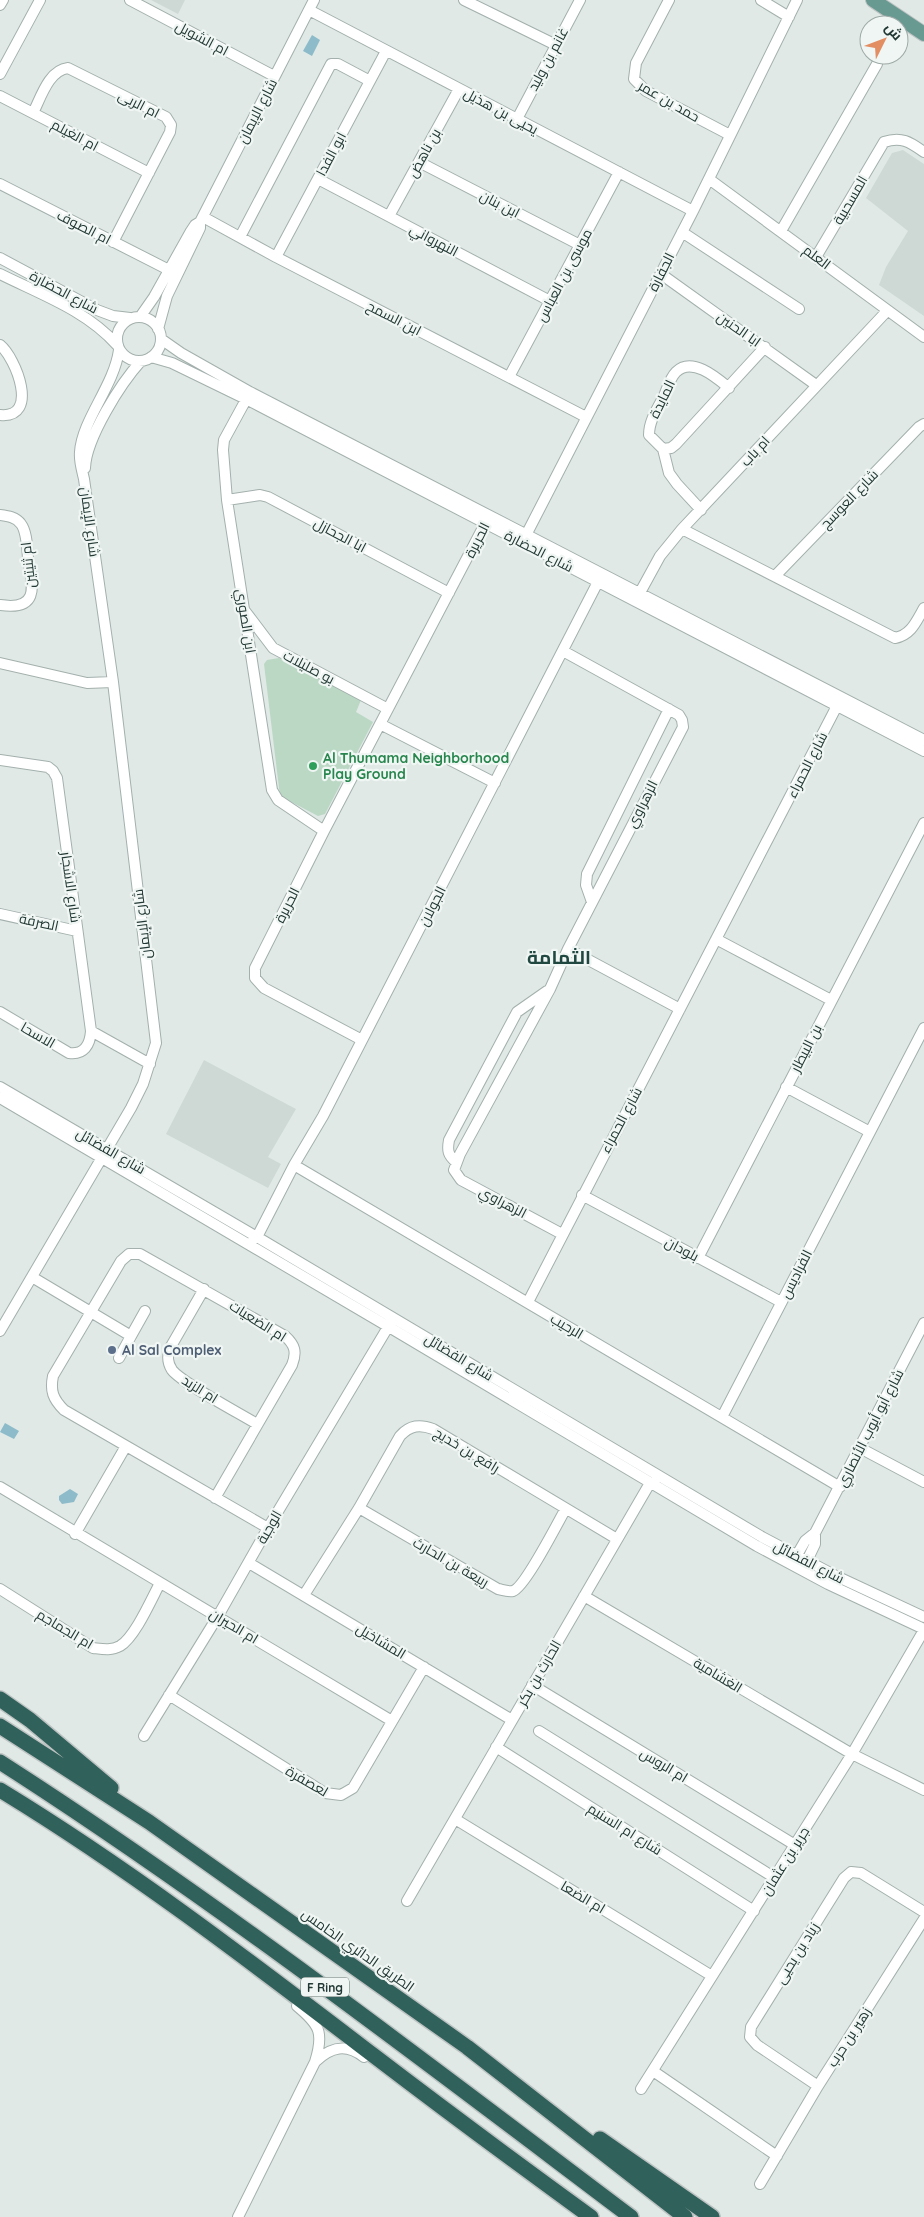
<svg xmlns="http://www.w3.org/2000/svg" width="924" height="2217" font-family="Quicksand,Cairo,sans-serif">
	<rect width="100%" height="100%" fill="#e0e9e6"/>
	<path fill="#ced9d5" d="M151 0H185L178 14Z
		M903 150 924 164V316L879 285 886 267 908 231 866 198 892 153Z
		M204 1060 296 1109 268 1157 281 1164 268 1188 166 1134Z"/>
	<path fill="#bbd8c5" d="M279 658 361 700 356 712 373 722 325 814 318 816 280 796 264 664 267 660Z"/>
	<path fill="#8dbbc9" d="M312 35 320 40 312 56 303 51Z
		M5 1423 19 1431 14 1439 0 1432Z
		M70 1489 78 1494 74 1502 62 1504 59 1500V1496Z"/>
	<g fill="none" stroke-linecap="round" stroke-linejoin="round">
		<defs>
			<path id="minor" d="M130 0 274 76
				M464 0 556 45
				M669 0 636 63 634 79 646 91 730 135
				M761 0 789 17
				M0 5 3 0
				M309 10 693 211
				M0 74 40 0
				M0 96 149 173
				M33 113C41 97 49 70 68 68L166 117 171 125 170 132 113 242
				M517 119 580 0
				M419 162 580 245
				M318 179 550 301
				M709 179 924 337
				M0 184 169 270
				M389 216 459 89
				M203 217 276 257 586 417
				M781 231 877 64
				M682 232 799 309
				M240 237 331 64H338L370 81
				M276 257 386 51
				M816 257 884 142C901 136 910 142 924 152
				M0 258 97 310 113 316 130 318
				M0 274C40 294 86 310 117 345
				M661 274 816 385
				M117 339a22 22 0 1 1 44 0a22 22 0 1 1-44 0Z
				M140 317 154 297 191 231 195 225 200 222
				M158 329 167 296 200 228V222L314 0
				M161 339 181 353 250 392 924 740
				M0 345C16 358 40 419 0 415
				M151 357 172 363 246 399 924 751
				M509 377 619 172
				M729 388C717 378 692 356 676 372 670 378 667 389 664 396 657 409 649 421 649 435L663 449 671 448 676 444 765 347
				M248 396 224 440 223 450 227 500 272 790 278 800 324 831
				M663 449 669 473 677 484 701 510
				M85 468C86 438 121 383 141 361
				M227 500 260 495 268 497 449 593
				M0 515C8 516 16 517 21 524 27 532 27 547 28 558 33 586 40 611 0 605
				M682 529 895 638C911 635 916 622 924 608
				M524 539 693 211 797 0
				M776 575 919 427 924 424
				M637 598 660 556 682 529 887 311
				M245 611 273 648 388 709
				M0 663 87 683 113 682
				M380 724 495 783
				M0 760 48 767 53 771 57 778 91 1031C90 1045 84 1055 69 1053L0 1012
				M592 902 586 885 587 874 669 709
				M0 914 77 931
				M716 939 831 1000
				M568 949 680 1009
				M91 1031 150 1064
				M362 1040 264 988 255 978V968L324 831 488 518
				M0 1087 257 1237 762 1537 836 1576 924 1617
				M786 1087 870 1132
				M0 1098 389 1327 757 1546 828 1584 924 1629
				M456 1162C448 1155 447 1151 449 1140L517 1012 547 991
				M294 1165 840 1487
				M582 1195 781 1302
				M562 1234 461 1180 454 1170 460 1154 550 989 568 949 683 727 682 720 679 715 563 651
				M253 1240 257 1237 294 1165 323 1116 601 576
				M698 1258 924 823
				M32 1277 131 1336 145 1311
				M204 1289 170 1348C167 1356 167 1362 172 1370 182 1383 239 1413 257 1424
				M528 1302 840 700
				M0 1331 131 1108 143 1084 156 1043 113 682 84 479C82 470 79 461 80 452 82 420 114 386 119 350
				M119 1358 131 1336
				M722 1417 924 1028
				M860 1448 924 1482
				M0 1487 392 1721
				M215 1498 292 1365C297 1352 295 1345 285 1336L140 1254H129L121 1261 53 1376C50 1391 53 1399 64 1410 132 1449 200 1489 268 1528
				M359 1508 498 1589C503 1590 508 1592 513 1591 525 1587 557 1524 565 1510
				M75 1534 126 1446
				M794 1560 805 1541 815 1533 924 1323
				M249 1563 512 1720
				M804 1567 815 1544V1533
				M0 1589 93 1648C102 1649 111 1651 120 1646 135 1637 151 1600 160 1583
				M304 1595 359 1508 400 1436C410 1425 420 1424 433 1429L617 1539
				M584 1596 852 1754 924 1790
				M532 1685 795 1845
				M169 1695 325 1793 341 1795 353 1788 424 1667
				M539 1731 775 1878
				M144 1736 218 1616 268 1528 391 1322
				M496 1747 754 1911
				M455 1819 712 1976
				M407 1901 650 1483 655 1481
				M316 2061C331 2047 346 2043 364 2057
				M653 2071 777 2156
				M818 2086 757 2045 750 2037 751 2027 844 1878 851 1872 861 1873 924 1912
				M641 2089 852 1754 924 1630
				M760 2184 818 2086 924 1919
				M238 2217 315 2062C324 2033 320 2025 297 2006"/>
			<path id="major" d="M873 0 924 34"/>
			<path id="highway" d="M0 1699 30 1720 111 1788
				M0 1726 149 1822 467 2047 685 2217
				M0 1762C218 1902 424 2061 631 2217
				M0 1790C130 1869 251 1962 373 2055 445 2110 518 2164 591 2217
				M600 2139 712 2217"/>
		</defs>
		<use href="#minor" stroke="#a3b0ad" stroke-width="12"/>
		<use href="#major" stroke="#bdc3c2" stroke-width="16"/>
		<use href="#highway" stroke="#bdc3c2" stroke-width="18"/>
		<use href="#minor" stroke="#fff" stroke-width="10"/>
		<use href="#major" stroke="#699a92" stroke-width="14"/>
		<use href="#highway" stroke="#31615b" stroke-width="15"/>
	</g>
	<circle fill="#2e9e5b" stroke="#f0f6f3" stroke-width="2" cx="313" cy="766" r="5"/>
	<circle fill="#5c6f8a" stroke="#f0f6f3" stroke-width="2" cx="112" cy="1350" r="5"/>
	<g text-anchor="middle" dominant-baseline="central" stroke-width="4.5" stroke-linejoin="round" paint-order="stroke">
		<rect fill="#f0f6f3" stroke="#60716d" stroke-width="1" x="301" y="1977.5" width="48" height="19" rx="4"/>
		<g font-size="12" font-weight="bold" fill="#223834">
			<text x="325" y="1987">F Ring</text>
		</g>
		<g font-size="14" fill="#223834" stroke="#f0f6f3">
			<text transform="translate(202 38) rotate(28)">ام الشويل</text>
			<text transform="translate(548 59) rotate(-62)">غانم بن وليد</text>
			<text transform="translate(669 101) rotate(30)">حمد بن عمر</text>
			<text transform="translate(139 104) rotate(27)">ام الربى</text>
			<text transform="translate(257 111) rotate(-63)">شارع الإيمان</text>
			<text transform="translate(501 111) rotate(28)">يحيى بن هذيل</text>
			<text transform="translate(75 135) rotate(28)">ام الغيلم</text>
			<text transform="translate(424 153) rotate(-61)">بن ناهض</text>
			<text transform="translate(331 154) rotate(-62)">ابو الفدا</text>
			<text transform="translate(850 200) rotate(-60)">المسحبية</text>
			<text transform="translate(500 204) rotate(27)">ابن بنان</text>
			<text transform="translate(84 227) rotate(27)">ام الصوف</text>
			<text transform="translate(434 240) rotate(28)">النهرواني</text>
			<text transform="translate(817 257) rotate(37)">العلم</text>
			<text transform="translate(661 272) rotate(-63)">الجفارة</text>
			<text transform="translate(564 275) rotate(-62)">موسى بن العباس</text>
			<text transform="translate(64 292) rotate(28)">شارع الحضارة</text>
			<text transform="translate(394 318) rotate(27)">ابن السمح</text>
			<text transform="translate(739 329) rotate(35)">ابا الحنين</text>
			<text transform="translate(662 399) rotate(-64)">المايدة</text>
			<text transform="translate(755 451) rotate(-47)">ام باب</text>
			<text transform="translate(849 499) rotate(-46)">شارع العوسج</text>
			<text transform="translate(90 522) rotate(82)">شارع الإيمان</text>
			<text transform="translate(340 535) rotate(28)">ابا الجحازل</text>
			<text transform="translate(477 540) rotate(-63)">الحريرة</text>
			<text transform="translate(539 551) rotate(27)">شارع الحضارة</text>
			<text transform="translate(28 565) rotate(-96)">ام ثنيتين</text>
			<text transform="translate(246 621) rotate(81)">ابن الصوري</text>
			<text transform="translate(309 667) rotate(28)">بو صليلات</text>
			<text transform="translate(807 765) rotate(-63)">شارع الحمراء</text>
			<text transform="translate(642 804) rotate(-63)">الزهراوي</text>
			<text transform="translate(71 887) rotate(82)">شارع الاشجار</text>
			<text transform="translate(287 905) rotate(-63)">الحريرة</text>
			<text transform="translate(432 906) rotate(-63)">الجولان</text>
			<text transform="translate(39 922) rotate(12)">الصرفة</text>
			<text transform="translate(142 924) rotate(-97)">شارع الإيمان</text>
			<text transform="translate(38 1035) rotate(30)">الاسحا</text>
			<text transform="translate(806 1048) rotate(-63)">بن البيطار</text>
			<text transform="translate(621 1120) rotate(-62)">شارع الحمراء</text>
			<text transform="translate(111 1151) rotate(30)">شارع الفضائل</text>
			<text transform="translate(503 1202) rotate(28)">الزهراوي</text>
			<text transform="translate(682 1249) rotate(28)">بلودان</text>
			<text transform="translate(796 1274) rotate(-63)">الفراديس</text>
			<text transform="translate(258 1321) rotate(32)">ام الضعيات</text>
			<text transform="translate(567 1326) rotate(31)">الرحيب</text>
			<text transform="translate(459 1357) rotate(31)">شارع الفضائل</text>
			<text transform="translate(200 1389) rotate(32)">ام الزبد</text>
			<text transform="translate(870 1428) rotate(-63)">شارع أبو أيوب الأنصاري</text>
			<text transform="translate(467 1450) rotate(31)">رافع بن خديج</text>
			<text transform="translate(269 1527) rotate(-60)">الوجبة</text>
			<text transform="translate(451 1562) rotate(30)">ربيعة بن الحارث</text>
			<text transform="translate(809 1562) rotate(27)">شارع الفضائل</text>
			<text transform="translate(234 1626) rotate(31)">ام الحيران</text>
			<text transform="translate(65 1629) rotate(31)">ام الجماجم</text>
			<text transform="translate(381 1641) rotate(31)">المشاخيل</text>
			<text transform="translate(539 1673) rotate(-60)">الحارث بن بكر</text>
			<text transform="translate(718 1675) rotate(31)">الغشامية</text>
			<text transform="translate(664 1765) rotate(31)">ام الروس</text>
			<text transform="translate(307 1781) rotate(30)">لعصفرة</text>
			<text transform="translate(625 1829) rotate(32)">شارع ام السنيم</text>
			<text transform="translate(785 1861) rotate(-58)">جرير بن عثمان</text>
			<text transform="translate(583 1897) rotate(31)">ام الضعا</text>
			<text transform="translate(358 1950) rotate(35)">الطريق الدائري الخامس</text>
			<text transform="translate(797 1953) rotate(-58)">زياد بن يحيى</text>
			<text transform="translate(849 2037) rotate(-57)">زهير بن حرب</text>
		</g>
		<g font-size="14" font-weight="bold" fill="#27864d" stroke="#f0f6f3" text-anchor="start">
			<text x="323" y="758">Al Thumama Neighborhood<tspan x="323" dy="16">Play Ground</tspan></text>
		</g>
		<g font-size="14" font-weight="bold" fill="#4e5e75" stroke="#f0f6f3" text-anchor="start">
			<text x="122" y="1350">Al Sal Complex</text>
		</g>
		<g font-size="19" font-weight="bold" fill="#214741" stroke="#f0f6f3">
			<text x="559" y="957">الثمامة</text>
		</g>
	</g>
	<g transform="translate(884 40) rotate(48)"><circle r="24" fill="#f0f6f3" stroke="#9eaaa7"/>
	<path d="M0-4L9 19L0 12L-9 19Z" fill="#e38d63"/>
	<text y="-8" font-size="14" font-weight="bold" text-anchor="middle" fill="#223834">ش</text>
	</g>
</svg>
